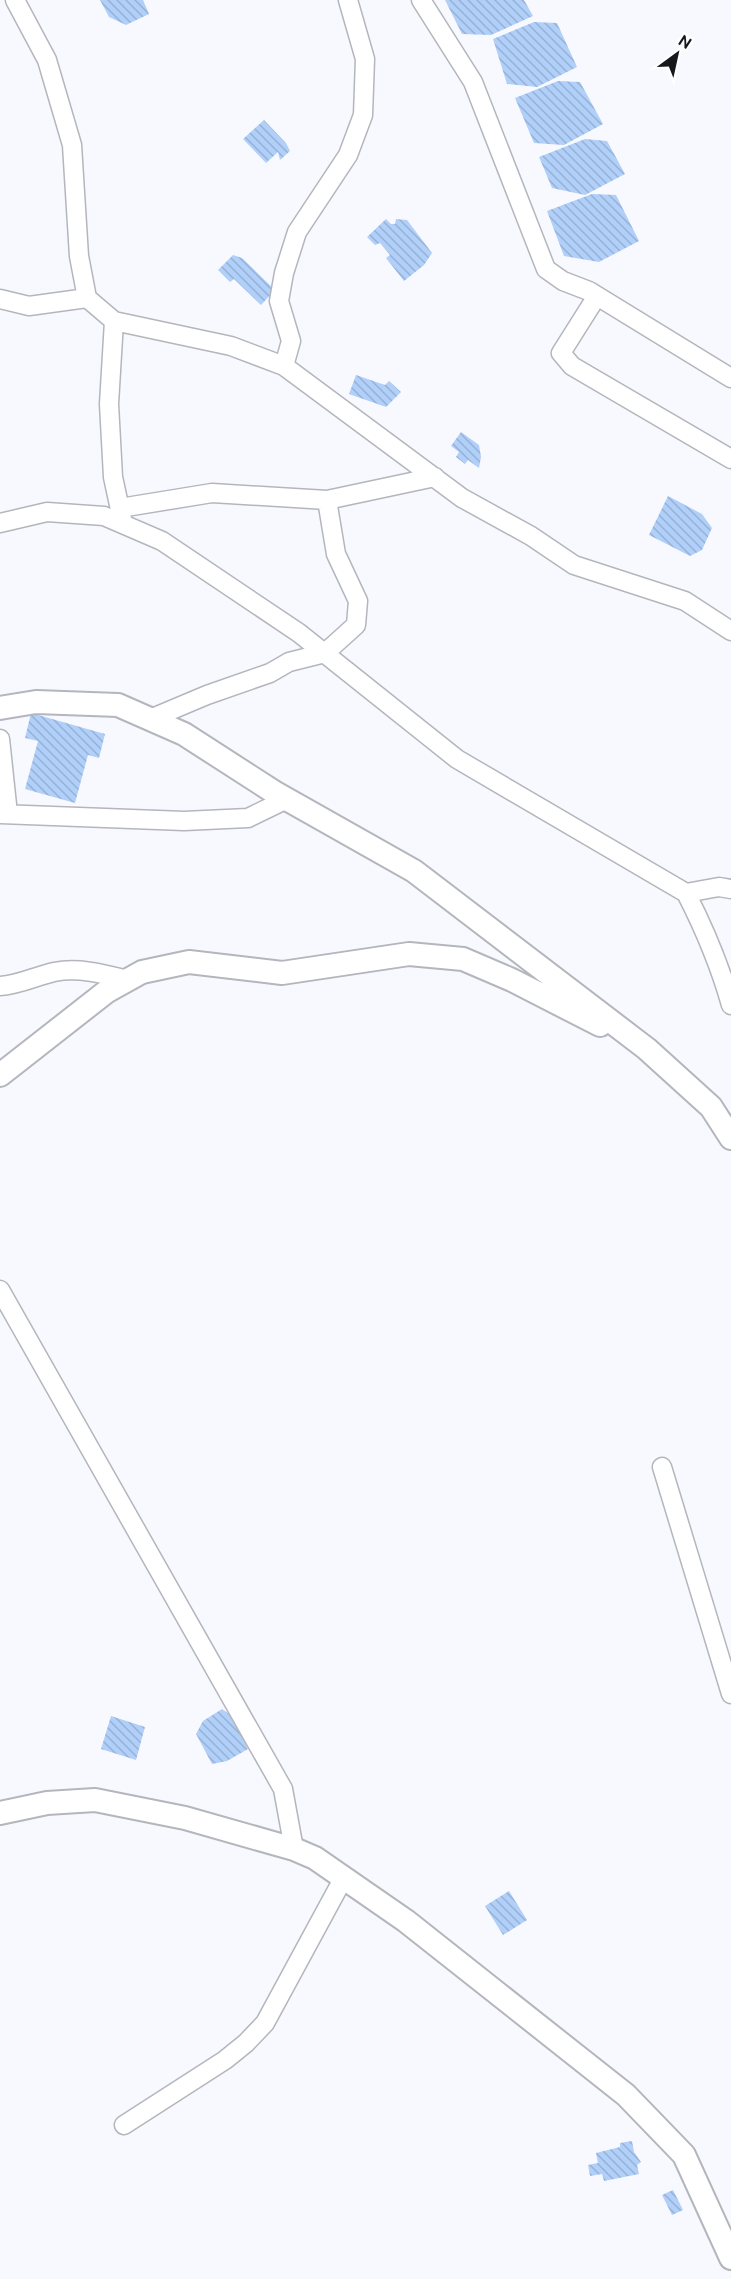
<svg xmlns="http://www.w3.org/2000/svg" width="731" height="2279" font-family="Ubuntu,sans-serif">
	<defs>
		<pattern id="building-back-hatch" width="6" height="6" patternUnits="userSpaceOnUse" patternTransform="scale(1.5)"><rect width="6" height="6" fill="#b0cff9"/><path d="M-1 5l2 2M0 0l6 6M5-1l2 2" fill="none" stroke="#97b1d5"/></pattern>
	</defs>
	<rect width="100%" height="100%" fill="#f8f9fe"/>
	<path fill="url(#building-back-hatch)" d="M100 0H143L149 14 126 25 109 17Z
		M445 0H524L533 16 491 35 462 34Z
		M534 22 557 23 577 67 537 87 507 84 493 39Z
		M558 81 580 82 603 124 564 145 534 143 515 98Z
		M264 120 286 143 290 151 280 160 278 152 266 163 243 139Z
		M585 139 607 141 625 174 585 195 552 188 539 157Z
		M592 194 616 195 639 241 599 262 564 256 547 211Z
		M386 219 391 224H395L396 219 407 220 432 253 424 265 404 281 386 258 390 255 380 243 375 245 367 237Z
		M233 255 242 258 275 290 261 305 234 279 230 282 218 270Z
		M356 375 385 385 389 381 401 392 386 407 349 394Z
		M461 432 479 445 481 457 479 468 468 460 465 464 456 457 459 452 451 446Z
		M668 496 702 514 712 528 702 550 690 556 649 535Z
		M31 713 105 734 99 758 88 755 75 803 25 789 38 741 25 738Z
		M222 1709 242 1723 251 1742 246 1745 248 1749 227 1761 212 1764 196 1734 203 1721Z
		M111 1716 145 1727 136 1760 101 1749Z
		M509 1891 527 1920 503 1935 485 1906Z
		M632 2141 634 2152 641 2162 637 2165 639 2174 604 2181 602 2174 590 2176 588 2165 598 2163 596 2153 620 2147V2143Z
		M673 2190 683 2210 672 2215 662 2195Z"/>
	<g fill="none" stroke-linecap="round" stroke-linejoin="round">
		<defs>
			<path id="minor" d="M15 0 47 60 72 145 79 256 87 298 114 321 231 346 284 366 462 498 531 536 574 565 685 601 731 631
				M421 0 473 82 546 269 563 281 589 291 731 378
				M597 296 561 353 572 366 731 459
				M0 299 29 306 87 298
				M114 321 109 404 113 477 122 519
				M284 366 291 341 279 301 284 273 297 232 348 155 363 115 365 59 348 0
				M120 508 212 493 327 500 435 477
				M0 523 47 512 104 516 162 541 299 633 457 759 686 893 719 887 731 889
				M150 719 207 695 270 673 289 662 325 653 356 625 358 601 336 554 327 500
				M0 739 8 814
				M0 814 184 821 248 818 287 799
				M686 893C705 930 720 966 731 1005
				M0 986C19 985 36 976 54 972 79 967 104 974 128 980
				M0 1290 283 1789 294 1849
				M662 1467 731 1694
				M124 2125 225 2060 246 2043 265 2023 343 1879"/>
			<path id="tertiary" d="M0 708 36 702 118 705 184 734 274 792 414 871 647 1049 711 1107 731 1138
				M0 1075 106 992 142 972 189 962 282 973 409 954 463 959 512 980 600 1025
				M0 1813 47 1803 95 1800 185 1818 294 1849 315 1858 406 1921 626 2095 684 2155 731 2258"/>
		</defs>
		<use href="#minor" stroke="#b4b6bd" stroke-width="21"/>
		<use href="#tertiary" stroke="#b4b6bd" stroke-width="26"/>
		<use href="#minor" stroke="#fff" stroke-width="18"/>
		<use href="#tertiary" stroke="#fff" stroke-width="22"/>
	</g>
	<g transform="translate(677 54) rotate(33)" stroke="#ffffff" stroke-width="4.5" paint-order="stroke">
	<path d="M0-4.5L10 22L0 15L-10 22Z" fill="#17181b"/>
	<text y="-9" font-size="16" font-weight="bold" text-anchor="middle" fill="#17181b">N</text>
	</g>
</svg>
